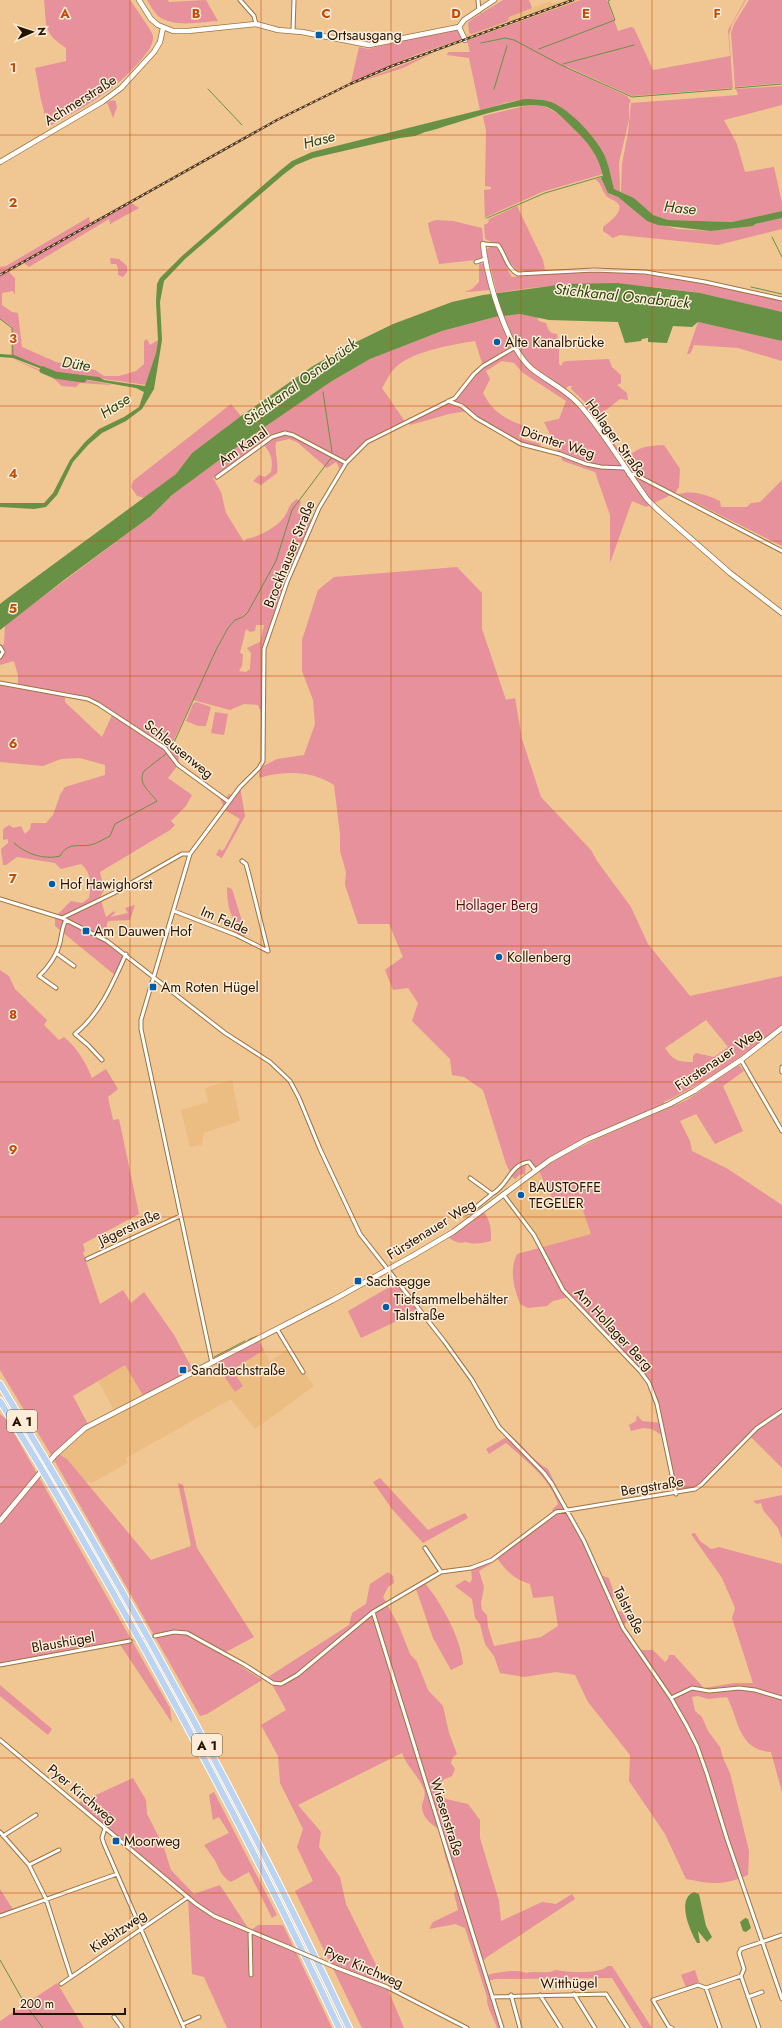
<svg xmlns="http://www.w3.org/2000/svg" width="782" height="2028" font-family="Jost,sans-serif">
	<rect width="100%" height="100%" fill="#f0c692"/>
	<path fill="#ebbd82" d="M565 0H581L467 40 466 34 471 33 472 34 508 21 509 17 532 8 551 1 552 4Z
		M232 1080 240 1121 204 1133 202 1145 190 1147 181 1110 208 1102 205 1088Z
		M537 1168 554 1201 559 1204H575L582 1208 591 1234 542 1248 503 1194Z
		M288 1349 314 1386 255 1429 231 1399 126 1458 128 1463 92 1483 84 1481 67 1459 55 1455 85 1428 115 1412 98 1381 126 1364 144 1397 214 1361 232 1370 264 1350 270 1361Z"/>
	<path fill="#e6919b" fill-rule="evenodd" d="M44 0H130C134 6 153 32 153 36 154 45 146 54 141 60 114 92 84 107 48 127L41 100 35 68 66 61V48C42 32 47 26 44 0Z
		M147 0H168L169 2 206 0 218 21C200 22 173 28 158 16 154 12 150 5 147 0Z
		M503 0H529L532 8 509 17 508 21 472 34 469 33 468 23 472 19Z
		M581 0H607L618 31 631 27 634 28 653 70 730 56 728 30 745 0H746L732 24 729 35 733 88 632 96 566 66 568 68 627 96 631 101 629 104V120L619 162 620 192 614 189C611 180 610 169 606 160 597 135 561 100 534 99 516 98 497 106 480 110L469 58 447 55 448 52H470L467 40Z
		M749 0H782V83L735 87 731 33 734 24Z
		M453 29 457 30 462 39 418 54 351 82 359 47 368 49 376 47Z
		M433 53 403 68 356 83Z
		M782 86V105L724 120 737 144 745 172 774 167 782 203V211L732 222 668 220 652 215 634 198 621 192 622 164 628 133 631 103 738 95 736 89Z
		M115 100 117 107 113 118 107 102Z
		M539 105C567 112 596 147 603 174L542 192 486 217 485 220 484 190 491 189V187L485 186 486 131 483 116 525 106Z
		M603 177 601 179 610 194 618 197 647 221 677 229 711 231 753 226 755 224 782 218V229L718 245 620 235 613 238 603 231V227C610 221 628 209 615 201 612 199 607 198 605 194 601 188 601 183 595 179Z
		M130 202 139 208 110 224 109 219 29 267 24 263 9 272 15 278V295L13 291 2 293V305L12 312 18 313 22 347 56 362 95 370 104 376H119L136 371 144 364V341L147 339 150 345 158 340 156 353 147 385 54 372 11 355 12 327 0 319V267L6 266 89 217 91 225Z
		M517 206 543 260 545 270 529 272 516 269 510 262 501 246 485 239 484 225 488 223 489 219Z
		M435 220 453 221 482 228 485 259 439 264 429 229 428 223Z
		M491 246C506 247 504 268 512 277L590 271 626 272 702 283 782 300V312C754 307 726 298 698 293 629 282 567 281 497 293L486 250Z
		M110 258 119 259 127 266V272L123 277 118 275V268L116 264H111Z
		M479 263 483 264 491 290 464 292 472 289 479 282Z
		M520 314 537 317 539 321 546 323C548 330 550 334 557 334L559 343V364L561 366 563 362 567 361 609 359 612 367 621 375V383L617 385 627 393 628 400 620 399 601 414C607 430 613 448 628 457 639 446 649 446 664 445L680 469 679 487 675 493 646 507 632 501 610 563V515L595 472 563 461 544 422 559 419 566 401 523 373 514 363 502 361 486 371 490 379 483 393C493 413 507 420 528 427L519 438 541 444 539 448C514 442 487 428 467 411L449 414 410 425V421L455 398 474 374 483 366 475 341C451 345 411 351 394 369 389 374 386 382 382 388L406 423 367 442 341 471 336 462 327 468 297 442 289 439 276 442C274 452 279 462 277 473L261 485 253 481 259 475 265 477 271 472C273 460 272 455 264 445L213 478 221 492 226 513 244 542 246 539C259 537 280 526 286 514 289 508 290 503 297 499L301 502 297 513 313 520 287 582 264 649 265 722 258 705 244 704 230 710 193 700 172 744 179 755 178 765 168 778 192 795 186 806 171 821 175 825 170 830 100 872 104 890 100 897 106 917 114 911 115 913 110 917 128 913 125 908 135 905 130 920 108 921C102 942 110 943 126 954L116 976 55 926V917L71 901 82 903 89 898C91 886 92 873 81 864L61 869 55 863 17 857 6 865H3L1 849 8 843V839L3 840V829L9 825 13 828 21 826 25 834 30 829 31 823H46L53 815 60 795 65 787 105 775V765L80 758 61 759 43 766 0 762V682L18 684V675L14 661 0 665V647L4 644 5 625 151 516 172 495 256 433 332 381 370 359 442 331 495 317ZM568 386H572L571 389 588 405 583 408 563 389H566ZM256 625H264L260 642 247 648 251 653 250 669 246 672 239 671 242 666 243 654 240 653 246 629 250 632 255 631ZM65 696 91 702 113 713 102 737 65 702Z
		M698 322 782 341V361L738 348 694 345 690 354H687Z
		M11 358 45 372 114 385 80 383 76 387 62 386 52 377Z
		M231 404 241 416 192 453 176 474 145 498 137 496 131 487 133 481Z
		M782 480V546L678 494C694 490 705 494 720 501L721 507H747L751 503 760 502Z
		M457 567 482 593V629L506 700 515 698 522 739 541 797 591 850 597 861 631 907 648 944 690 996 782 976V1025C745 1054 707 1082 664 1102V1106L577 1145 535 1170 529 1162H526L525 1174 519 1175 516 1179 513 1178 506 1164 483 1090 464 1077 452 1075 450 1059 412 1021 418 1003 408 988 393 990 385 970 403 957 389 924H358L345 885 346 872 340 851V834L334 785C311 770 284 771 259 778V768L277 759 304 755 315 724 313 700 302 671V640L318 590 334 577ZM706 1020 728 1047 714 1057 696 1053 693 1056V1062C679 1062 673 1061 665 1048Z
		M196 702 211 707 206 726H198L186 721 193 704Z
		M215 712 228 714 224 735 211 733Z
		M240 787 245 816 222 858 216 855 219 849 222 851 225 848 240 819 225 810 217 792 225 799 229 794 234 796Z
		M227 887 232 889 242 921 238 931 245 935 243 939 232 934 235 919C228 914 227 895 227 887Z
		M0 970 9 976 15 989 47 1020 44 1025 59 1040 64 1037C78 1049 85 1061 92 1078L106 1069 118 1089 108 1097 113 1120 119 1119 139 1214 83 1244 85 1251 83 1252 100 1304 123 1290 131 1303 144 1292 174 1335 194 1372 144 1397 125 1365 73 1396 89 1426 56 1455H60L67 1459 151 1560 191 1546 178 1483 183 1485 197 1548 254 1637 222 1654 262 1680 207 1714 200 1716 53 1458 0 1370Z
		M739 1065 744 1071 723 1086 743 1131 715 1144 696 1114 680 1121 690 1141 692 1151 728 1169 782 1205V1468L750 1436 701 1485 687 1492 676 1494 663 1436 652 1429 643 1428 631 1431 629 1425 636 1421 637 1415 642 1421 661 1423 657 1404 649 1383 569 1297 553 1301 547 1306 528 1308 520 1304C514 1287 509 1271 517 1254L591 1234 582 1208C571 1202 566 1206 558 1203 552 1201 542 1177 539 1171L562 1156 601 1137 687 1100Z
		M483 1211C491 1221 491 1229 491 1241 483 1243 474 1245 466 1242 458 1244 453 1241 447 1236Z
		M398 1282 420 1310 361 1338 348 1311Z
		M258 1339 264 1350 232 1370 243 1386 235 1392 214 1361Z
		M0 1414 6 1419 170 1708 172 1723 119 1643 0 1665Z
		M510 1435C524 1446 533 1461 548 1469L600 1575 609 1578 614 1593 612 1604 616 1612 621 1611 627 1619 623 1628 640 1652 642 1650H653L665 1662 668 1659 669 1655H674L704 1688 735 1683H753L732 1618 735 1608 722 1578 691 1534 695 1533 700 1541 711 1549 719 1547 782 1564V1792L771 1752C738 1750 739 1720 727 1697L708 1699 698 1696 692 1697 695 1711 702 1717 708 1731 720 1747 723 1758 730 1773 749 1851 748 1875C724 1886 711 1884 686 1879L665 1834 629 1781 630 1755 588 1702 575 1675 556 1672 524 1677 500 1673 494 1656 485 1644 480 1624 475 1618 472 1599 455 1586 465 1580 470 1583 472 1579 471 1568 492 1560V1563L479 1571 484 1587 481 1603 482 1610 487 1615 488 1627 494 1646 541 1637 558 1626 553 1596 533 1598 530 1584C513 1579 506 1570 496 1557L554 1513 552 1510 558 1504C550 1478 526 1461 506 1443L489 1454 486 1449Z
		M380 1478 428 1530 465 1513 468 1518 423 1543 392 1509 373 1482Z
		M782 1495V1539L778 1528 763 1510 761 1503 757 1504 753 1501Z
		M388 1572 393 1576 394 1583 388 1587 383 1597 399 1626 410 1654 417 1662 428 1690 443 1706 449 1733 457 1754 453 1757 451 1763 455 1769 452 1776 443 1780 439 1792 446 1799 468 1804 480 1820V1838L499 1901 501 1921 542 1902 556 1904 572 1894 575 1899 487 1957 483 1961 487 1975C497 1972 517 1969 526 1973 536 1970 546 1975 555 1970 568 1972 598 1975 608 1966H612L652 2028H643L612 1978 495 1979 487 1981 502 2028H497C494 2018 486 2007 487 1997L465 1928 455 1924 429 1929 433 1922 458 1910 454 1894 456 1890 445 1856 439 1829C431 1825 421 1816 422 1805 423 1801 426 1795 424 1790 419 1776 407 1767 402 1753L298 1805 321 1832 319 1847 340 1877 346 1904 387 1987 404 2028H362L295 1891 313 1881 297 1847 303 1829 280 1783 278 1756 261 1725 286 1710 268 1677 349 1625 352 1613 366 1604 370 1584Z
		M423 1581C440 1600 461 1638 463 1664L451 1670 433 1638 415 1586Z
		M0 1685 52 1729 48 1735 0 1696Z
		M133 1778 146 1800 147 1814 163 1845 171 1870 194 1894 220 1885 250 1931 258 1925H283L332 2028H227L204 1977 192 1974 188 1897 76 1804Z
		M214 1792 277 1915 272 1918 249 1872 231 1882C221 1877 219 1867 214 1859 211 1854 207 1850 204 1845L229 1833 219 1817 213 1820 209 1795Z
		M0 1889 14 1911 0 1916Z
		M695 1970 699 1982 686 1987 681 1975Z
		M57 1983 84 2028H0V2021Z"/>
	<path fill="#689145" d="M524 99C533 99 542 99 551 102 571 110 599 140 606 159 610 169 611 179 614 189L634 198 653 215 668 220 732 222 782 211V218L755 224 753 226 711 231 658 225 647 221 618 197 608 193 601 178 603 176C598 155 588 142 573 128 565 120 557 111 547 107 520 98 454 125 425 132L415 136 400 138 313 158 296 165 284 174 185 259 164 281 160 302 162 340 154 389 142 409 126 421 102 433 88 445 73 462 57 495 46 507 34 509 0 507V503H44L53 493 70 460 85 442 99 429 124 417 139 407 144 392 136 388 55 374 13 358 0 357V354L14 355 54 372 99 377 104 380 145 386 156 353 158 340 156 302 157 284 160 278 182 256 282 169 292 161 312 152Z
		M617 283 700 293 782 312V341L698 322 692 327 673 326 667 343 648 342V338L642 339 641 341 625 343 618 322 549 320 520 314 495 317 442 331 370 359 332 381 256 433 172 495 151 516 64 580 0 630V604L5 600 176 474 192 453 241 416 313 366 352 344 393 324 452 302 483 295 565 284Z
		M694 1892 699 1894 706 1926 712 1937 707 1942 698 1931 700 1943H697C690 1931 676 1899 694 1892Z
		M745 1918 748 1919 751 1928 746 1932 743 1931 740 1922Z"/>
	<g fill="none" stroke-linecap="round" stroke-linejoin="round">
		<path stroke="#689145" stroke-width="1" d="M481 43 505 38 514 40 561 65 632 97 732 89
			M539 49 615 20 608 1 610 0
			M563 64 634 45
			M735 88 782 84
			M208 89 242 125
			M494 89 507 46
			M487 218 545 193 603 176
			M772 237 782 257
			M751 287 782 294
			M0 319 12 328 13 356
			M323 392 332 452
			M171 749 216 650 228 628 235 620 243 617 248 612 276 561 292 510 331 458
			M14 843C26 854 44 860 60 856 68 842 77 847 90 845 96 844 104 839 110 836L115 824 157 801C150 792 137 783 144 771L167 753
			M248 1340 257 1336
			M214 1357 245 1341
			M0 1960 25 2004
			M28 2008 43 2028"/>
		<path stroke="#689145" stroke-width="7" d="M43 370 55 375 83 379"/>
		<path stroke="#c7a275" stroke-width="3" stroke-dasharray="3 1.5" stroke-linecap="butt" d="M130 1641 155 1636"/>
		<defs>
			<path id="street" d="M240 0 254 16 256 24
				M478 0 479 11
				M293 31 294 0
				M483 244 498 245C505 254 507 269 518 274L594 270 645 272 705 282 782 299
				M476 262 485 259
				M448 401 462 406 476 418 521 444 560 454 586 464 601 467 624 468
				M629 475 634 474 782 551
				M217 477 272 437 285 433 293 435 346 463
				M0 647 3 652 0 657
				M0 683 88 699 98 704 165 748 178 765 229 802
				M242 861 246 864 249 875 268 951
				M0 899 62 918 107 941 225 1033 270 1062 290 1081 299 1098 320 1149 360 1234 444 1341 472 1380 499 1427 544 1473 552 1484 584 1541 623 1628 671 1698 687 1726 697 1746 707 1774 727 1839 782 1999
				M174 911 236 935 268 951
				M62 918 114 893 182 854H190
				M56 953 74 966
				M56 988 39 976C47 969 56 956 59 946 62 937 61 929 66 920
				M102 1060 88 1045 75 1034C100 1014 113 983 126 954
				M741 1060 782 1131
				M782 1067V1072
				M470 1178 492 1194C508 1186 510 1164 529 1162L535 1170
				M503 1194 534 1235 563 1290 641 1372 649 1383 657 1404 676 1494
				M466 1213 470 1212 492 1194
				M87 1259 180 1216
				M277 1329 303 1372
				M212 1363 141 1029V1020L190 854 240 787 259 768 263 761 264 649 287 582 319 508 346 463 367 442 455 398 474 374 483 366 514 348
				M425 1548 441 1572
				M373 1612 502 2028
				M155 1636 174 1632 187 1633 245 1665 273 1683 281 1684 297 1675 373 1612 441 1572 471 1568 492 1560 556 1512 695 1489 701 1485 757 1428 782 1411
				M0 1665 130 1641
				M671 1698 692 1688 709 1691 739 1688 755 1690 782 1698
				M0 1740 196 1904 214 1916 288 1947
				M105 1828 102 1838 104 1844 184 2028
				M0 1832 29 1865 46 1899 71 1977
				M3 1836 36 1815
				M29 1865 59 1850
				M0 1916 117 1874
				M250 1931 251 1975
				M337 1968 387 1987 467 2028
				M741 1976 759 2028
				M61 1984 188 1897
				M706 1988 720 2028
				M574 1994 595 2028
				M511 1995 520 2028
				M540 1995 561 2028
				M492 1997 606 1994 628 2028
				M748 1997 762 1992
				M114 2017 122 2028
				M183 2024 199 2017
				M672 2028 669 2027 653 2000 698 1985 706 1988 741 1976 744 1969 739 1953 741 1949 782 1935"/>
			<path id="secondary" d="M139 0 151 19 158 25 173 31H188L256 24 278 30 302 32 369 45 459 27
				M459 27 464 20 494 0
				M459 27 465 40
				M0 162 102 102 121 88 154 52 160 42 163 28
				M483 244C487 278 506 347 532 369 547 381 565 389 578 403 603 430 625 469 647 499L657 509 730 573 782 613
				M0 1521 55 1455 85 1428 333 1300 414 1255 453 1232 550 1160 586 1140 670 1104 694 1091 741 1060 782 1028"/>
			<path id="highway" d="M0 1384 44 1457
				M0 1401 38 1463
				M51 1469C159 1651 259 1837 349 2028
				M45 1475C151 1655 251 1839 339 2028"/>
		</defs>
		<use href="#street" stroke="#9b7442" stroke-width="5"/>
		<use href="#secondary" stroke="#9b7442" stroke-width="6"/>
		<use href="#highway" stroke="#fff" stroke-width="8"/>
		<use href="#street" stroke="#fff" stroke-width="3"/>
		<use href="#secondary" stroke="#fff" stroke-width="4.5"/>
		<use href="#highway" stroke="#bbd4f1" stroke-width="6"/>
		<defs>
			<path id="rail" d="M0 275 277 120 350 84 392 66 573 0"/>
		</defs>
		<use href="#rail" stroke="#4f3a20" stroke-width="2.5"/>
		<use href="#rail" stroke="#fdecd7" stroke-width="1" stroke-dasharray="3" stroke-linecap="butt"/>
		<defs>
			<path id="street-bridge" d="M288 1947 337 1968"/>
			<path id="highway-bridge" d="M44 1457 51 1469
				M38 1463 45 1475"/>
		</defs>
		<use href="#street-bridge" stroke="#9b7442" stroke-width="5" stroke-linecap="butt"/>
		<use href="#highway-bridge" stroke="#fff" stroke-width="8" stroke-linecap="butt"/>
		<use href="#street-bridge" stroke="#fff" stroke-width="3"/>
		<use href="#highway-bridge" stroke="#bbd4f1" stroke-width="6"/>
	</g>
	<path fill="none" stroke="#c14b0a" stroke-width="1" stroke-opacity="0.55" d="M130 0V2028M261 0V2028M391 0V2028M521 0V2028M652 0V2028M0 135H782M0 270H782M0 406H782M0 541H782M0 676H782M0 811H782M0 946H782M0 1082H782M0 1217H782M0 1352H782M0 1487H782M0 1622H782M0 1758H782M0 1893H782"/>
	<g fill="#015daa" stroke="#fdecd7" stroke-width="1.5">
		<rect x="315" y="31" width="8" height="8" rx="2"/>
		<circle cx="497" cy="342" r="4"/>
		<circle cx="52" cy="884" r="4"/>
		<rect x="82" y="927" width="8" height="8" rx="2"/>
		<circle cx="499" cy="957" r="4"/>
		<rect x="149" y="983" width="8" height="8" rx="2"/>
		<circle cx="521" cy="1195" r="4"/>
		<rect x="354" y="1277" width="8" height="8" rx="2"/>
		<circle cx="386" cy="1307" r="4"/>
		<rect x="179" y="1366" width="8" height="8" rx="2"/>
		<rect x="112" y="1837" width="8" height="8" rx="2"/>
	</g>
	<g text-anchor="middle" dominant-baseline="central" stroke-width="3" stroke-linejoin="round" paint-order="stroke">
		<g fill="#fdecd7" stroke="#645541" stroke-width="1">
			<rect x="7" y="1410" width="30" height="22" rx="3"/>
			<rect x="192" y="1734" width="30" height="22" rx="3"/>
		</g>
		<g font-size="13" font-weight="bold" fill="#231401">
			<text x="22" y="1421">A 1</text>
			<text x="207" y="1745">A 1</text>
		</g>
		<g font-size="14" fill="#231401" stroke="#fdecd7" text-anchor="start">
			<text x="327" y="35">Ortsausgang</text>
			<text x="505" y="342">Alte Kanalbrücke</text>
			<text x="60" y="884">Hof Hawighorst</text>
			<text x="94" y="931">Am Dauwen Hof</text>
			<text x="507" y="957">Kollenberg</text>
			<text x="161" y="987">Am Roten Hügel</text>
			<text x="529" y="1187">BAUSTOFFE<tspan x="529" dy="16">TEGELER</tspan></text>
			<text x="366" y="1281">Sachsegge</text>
			<text x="394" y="1299">Tiefsammelbehälter<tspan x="394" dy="16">Talstraße</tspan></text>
			<text x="191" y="1370">Sandbachstraße</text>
			<text x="124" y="1841">Moorweg</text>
		</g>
		<g font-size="14" fill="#231401" stroke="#fdecd7">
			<text transform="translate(80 100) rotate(-32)">Achmerstraße</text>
			<text transform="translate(616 438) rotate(54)">Hollager Straße</text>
			<text transform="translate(558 442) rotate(18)">Dörnter Weg</text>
			<text transform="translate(243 446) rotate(-35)">Am Kanal</text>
			<text transform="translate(289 554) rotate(-68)">Brockhauser Straße</text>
			<text transform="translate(179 749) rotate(39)">Schleusenweg</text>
			<text transform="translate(225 920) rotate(23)">Im Felde</text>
			<text transform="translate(718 1059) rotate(-34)">Fürstenauer Weg</text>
			<text transform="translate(129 1227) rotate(-25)">Jägerstraße</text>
			<text transform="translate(431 1229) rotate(-32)">Fürstenauer Weg</text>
			<text transform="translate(614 1329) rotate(47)">Am Hollager Berg</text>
			<text transform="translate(652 1486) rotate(-9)">Bergstraße</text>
			<text transform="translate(629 1610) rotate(63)">Talstraße</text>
			<text transform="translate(63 1642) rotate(-10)">Blaushügel</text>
			<text transform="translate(82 1794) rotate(40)">Pyer Kirchweg</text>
			<text transform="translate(447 1817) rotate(73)">Wiesenstraße</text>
			<text transform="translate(118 1931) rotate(-34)">Kiebitzweg</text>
			<text transform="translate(364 1967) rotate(23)">Pyer Kirchweg</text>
			<text transform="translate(569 1983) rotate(-1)">Witthügel</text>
		</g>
		<g font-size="14" fill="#5d071f" stroke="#fdecd7">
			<text x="497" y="905">Hollager Berg</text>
		</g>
		<g font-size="15" font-style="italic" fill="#28440c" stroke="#fdecd7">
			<text transform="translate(319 140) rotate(-15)">Hase</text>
			<text transform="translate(680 208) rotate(6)">Hase</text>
			<text transform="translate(622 296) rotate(6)">Stichkanal Osnabrück</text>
			<text transform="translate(76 364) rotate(9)">Düte</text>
			<text transform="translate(300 382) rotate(-36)">Stichkanal Osnabrück</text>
			<text transform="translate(115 406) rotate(-33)">Hase</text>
		</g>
	</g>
	<g font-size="13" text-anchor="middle" font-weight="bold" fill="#c14b0a" stroke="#fdecd7" stroke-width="3" stroke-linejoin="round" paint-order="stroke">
		<text x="65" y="18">A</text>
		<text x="196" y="18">B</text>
		<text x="326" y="18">C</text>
		<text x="456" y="18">D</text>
		<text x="586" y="18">E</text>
		<text x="717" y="18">F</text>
		<text x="13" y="72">1</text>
		<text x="13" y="207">2</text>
		<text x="13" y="343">3</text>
		<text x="13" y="478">4</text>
		<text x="13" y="613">5</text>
		<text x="13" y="748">6</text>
		<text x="13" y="883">7</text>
		<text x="13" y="1019">8</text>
		<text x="13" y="1154">9</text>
	</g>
	<g transform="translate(32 32) rotate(87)" stroke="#fdecd7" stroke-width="3" paint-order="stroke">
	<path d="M0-3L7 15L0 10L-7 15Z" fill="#231401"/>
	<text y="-6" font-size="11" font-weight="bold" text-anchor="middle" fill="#231401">N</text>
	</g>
	<path d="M14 2008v6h111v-6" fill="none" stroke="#231401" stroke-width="2"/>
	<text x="20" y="2008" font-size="12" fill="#231401" stroke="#fdecd7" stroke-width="3" paint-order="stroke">200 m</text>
</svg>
